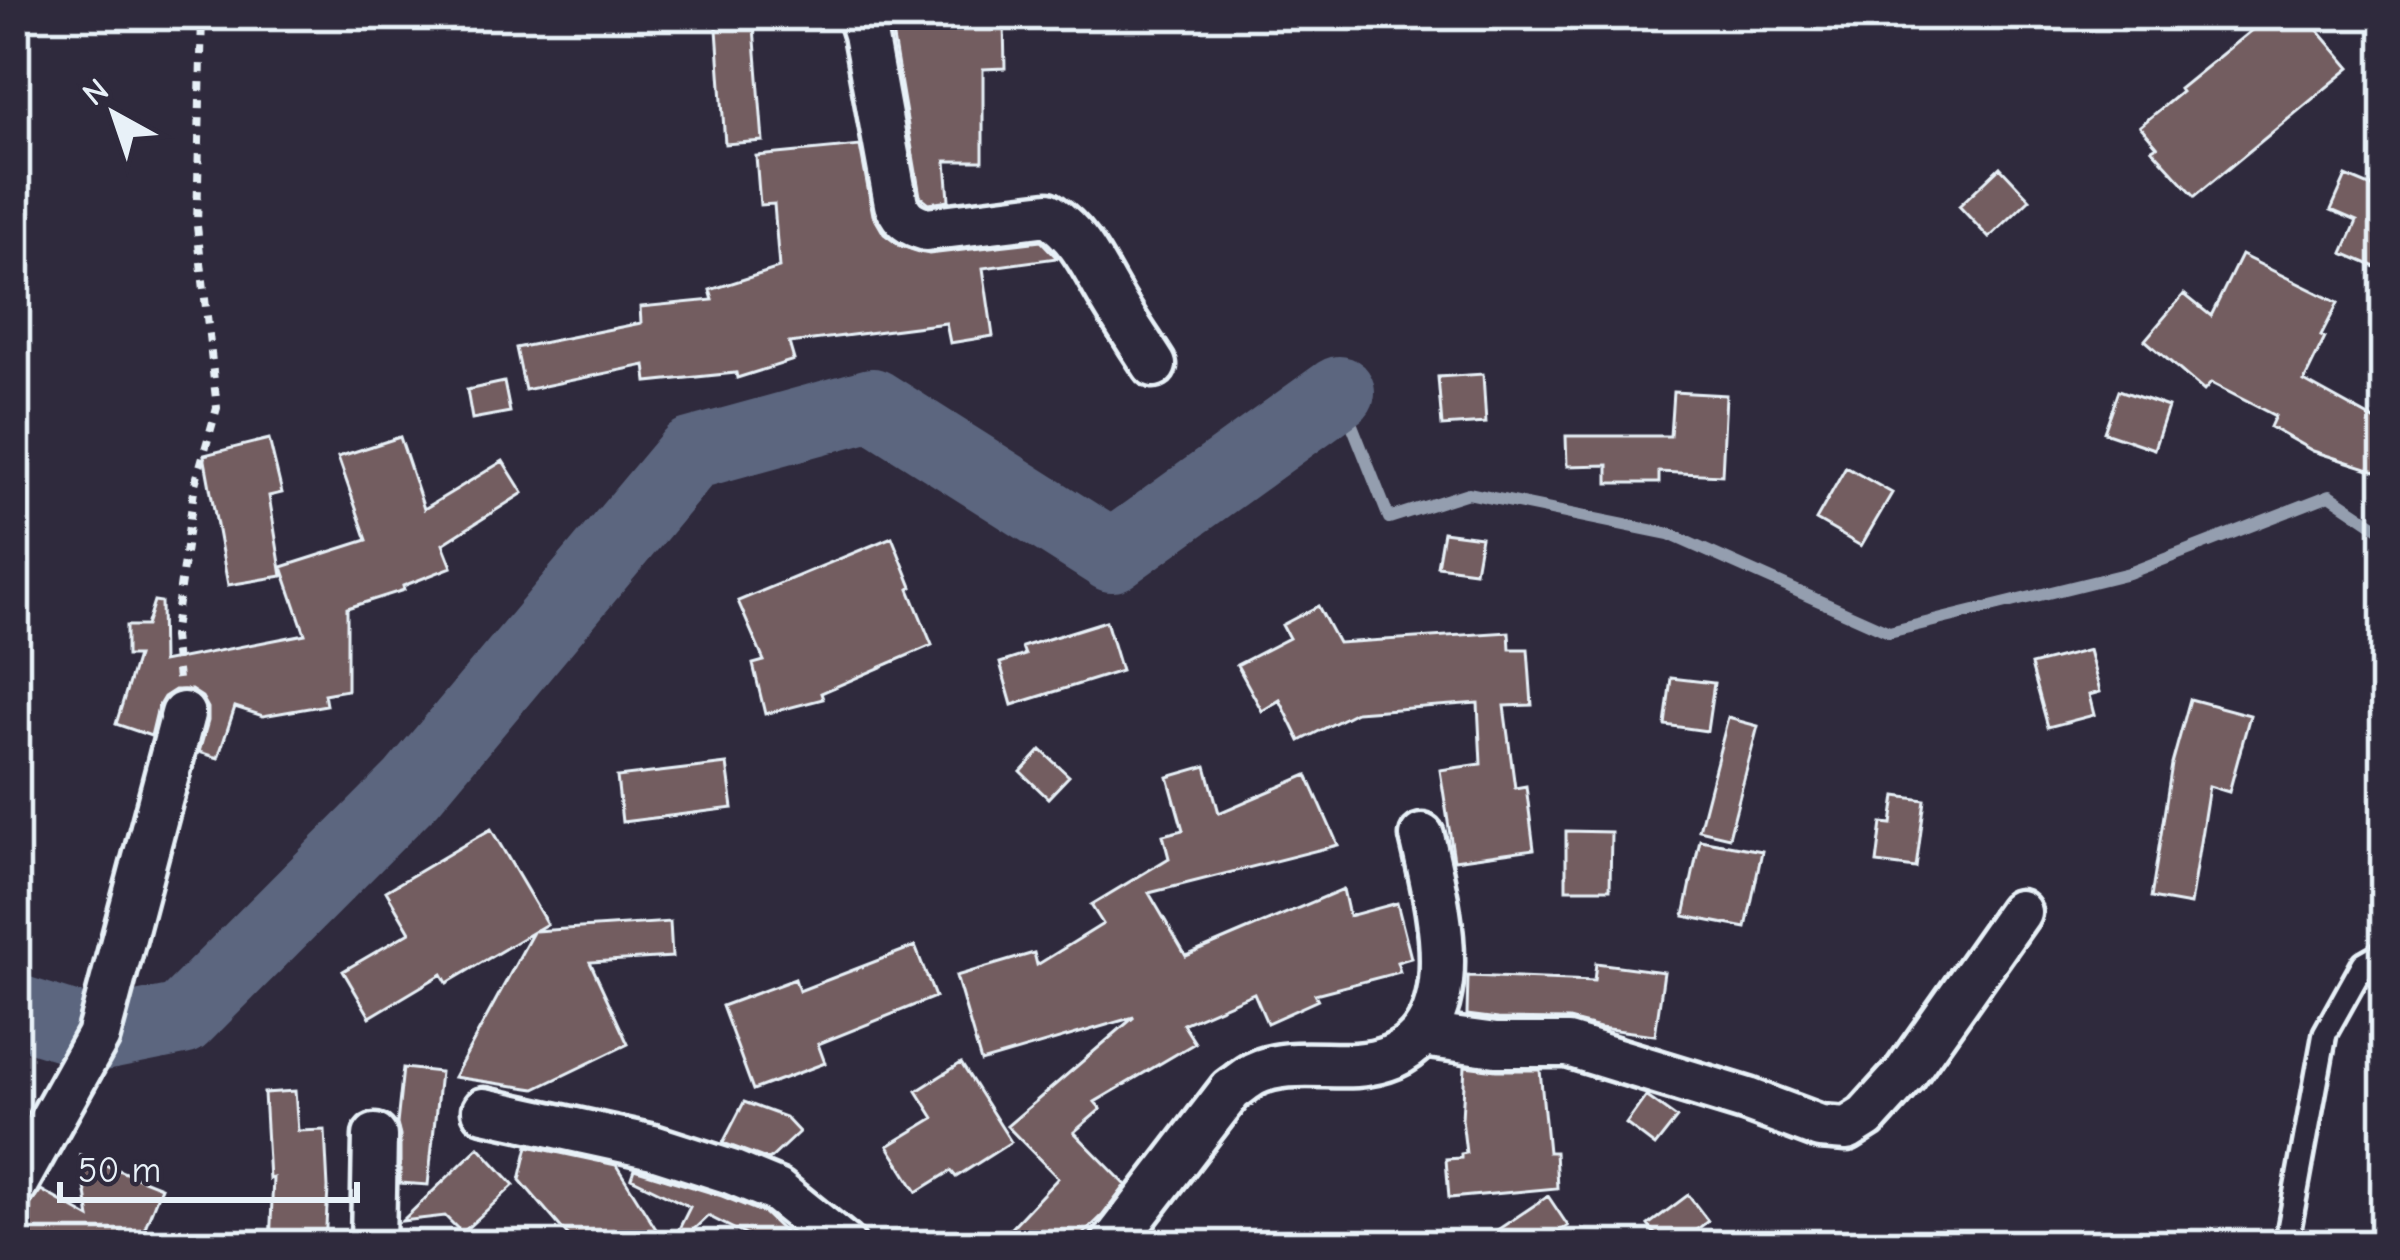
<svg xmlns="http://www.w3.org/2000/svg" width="2400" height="1260" font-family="'Comic Neue',sans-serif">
	<rect width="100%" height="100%" fill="#2f2a3d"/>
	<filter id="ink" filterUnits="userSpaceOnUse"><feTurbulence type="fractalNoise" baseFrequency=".00833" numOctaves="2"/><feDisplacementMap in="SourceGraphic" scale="24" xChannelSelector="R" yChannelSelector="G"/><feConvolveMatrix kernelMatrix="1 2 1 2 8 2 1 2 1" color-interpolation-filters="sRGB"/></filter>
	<g filter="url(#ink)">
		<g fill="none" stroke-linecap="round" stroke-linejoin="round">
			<path stroke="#949eaf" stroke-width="12" d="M1339 392 1389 518 1468 493 1669 534 1889 632 2129 573 2330 495 2385 532"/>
			<path stroke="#5c667f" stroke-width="72" d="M15 1010 98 1036 182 1019 412 788 691 454 872 404 1112 556 1339 392"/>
		</g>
		<path fill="#735d61" stroke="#e8f1f8" stroke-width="3" d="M716 15H753L763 141 725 144Z
			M889 15H964L965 25 1004 23 1005 68 983 69V161H946L949 200 929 203 920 196Z
			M2270 15H2305L2350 68 2195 196 2152 149 2157 146 2140 126 2181 92 2179 89Z
			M860 146 873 215 884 234 900 246 929 254 1041 241 1057 258 983 268 993 336 950 343 946 323 789 343 794 360 737 378 736 373 647 382 645 365 525 390 516 348 641 323 640 307 713 300 710 290 779 268 774 204 760 205 756 156Z
			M2385 156V271L2343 253 2357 221 2331 210 2346 176 2372 187Z
			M2000 167 2030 199 1989 238 1959 206Z
			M2241 255 2338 303 2321 336 2325 338 2304 381 2385 426V474L2313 451 2270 427 2275 416 2211 383 2204 391 2145 340 2184 294 2211 316Z
			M1483 374 1486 423 1442 426 1438 377Z
			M504 382 510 412 472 419 467 390Z
			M2119 390 2168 407 2154 449 2104 432Z
			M1673 392 1726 395 1722 475 1659 472V483H1608V465L1567 466 1566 436H1670Z
			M400 437 424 509 503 461 523 493 443 544 452 567 403 586 404 590 347 608V690L324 694 326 705 263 716 235 707 218 758 199 752 208 721V708L202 697 191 690H175L164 697 158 707 151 736 116 724 137 656H126V626H146L154 601 161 602 162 662 305 634 282 567 367 540 338 457Z
			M269 439 282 493 269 496 282 576 228 585 204 455Z
			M1846 467 1892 493 1861 546 1816 520Z
			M1443 532 1481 537 1475 571 1437 566Z
			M892 537 912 587 909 589 932 645 821 693 823 699 765 714 753 664 764 661 738 601Z
			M1318 606 1338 643 1509 632 1510 649H1528L1532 705 1504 706 1515 788 1526 786 1534 849 1454 860 1440 770 1481 764 1478 703 1356 712 1300 741 1280 700 1262 711 1237 665 1289 638 1282 625Z
			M1106 621 1121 671 1012 705 1000 663 1025 655 1022 647Z
			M2089 650 2100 692 2089 695 2094 715 2048 727 2031 665Z
			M1671 678 1714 683 1707 731 1665 725Z
			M2190 699 2250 715 2229 792 2209 786 2190 905 2151 898 2172 764Z
			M1728 718 1758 726 1729 837 1699 830Z
			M1041 750 1069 776 1048 798 1021 772Z
			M727 764 733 808 622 822 617 777Z
			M1206 766 1219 813 1307 775 1338 845 1149 893 1186 956 1343 889 1349 916 1397 903 1411 958 1397 962 1400 972 1315 994 1318 1000 1267 1023 1254 993 1183 1024 1195 1043 1095 1102 1101 1109 1074 1132 1126 1185 1103 1215 1072 1245H995L1058 1178 1007 1126 1134 1017 981 1062 956 976 1034 953 1037 965 1103 924 1091 905 1169 858 1163 835 1183 830 1168 777Z
			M1896 796 1925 800 1916 868 1877 863 1882 823 1892 824Z
			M491 829 547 924 535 931 670 922 672 957 590 962 628 1044 535 1089 454 1077 533 932 447 983 442 974 370 1017 343 971 410 932 386 891Z
			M1566 831 1611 832 1610 889H1566Z
			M1700 840 1762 851 1746 928 1684 916Z
			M915 946 935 997 818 1044 825 1063 753 1090 722 1006 795 979 799 991Z
			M1596 963 1664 972 1655 1035 1600 1028 1569 1020 1498 1019 1467 1015 1468 976 1594 981Z
			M961 1063 1011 1142 956 1177 951 1171 917 1192 888 1146 934 1118 917 1091Z
			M1465 1066 1496 1070H1540L1548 1152H1555L1557 1188 1449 1198 1446 1159 1461 1158V1154L1466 1153 1462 1119Z
			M403 1068 440 1072 428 1185 400 1183V1136L397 1124Z
			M295 1091 298 1131 325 1130 328 1188 325 1245H270L273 1178 269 1179 264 1093Z
			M1646 1096 1677 1118 1655 1146 1626 1124Z
			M744 1102 785 1117 799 1132 769 1160 723 1143Z
			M528 1146 616 1165 666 1245H576L520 1180Z
			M479 1147 514 1185 462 1233 445 1216 402 1221Z
			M80 1155 161 1187 138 1245H19L27 1223 15 1216V1210L29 1206 41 1190 90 1218Z
			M634 1169 722 1196 764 1213 797 1245H766L708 1216 677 1245H671L690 1207 631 1178Z
			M1688 1195 1708 1221 1677 1245H1663L1648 1225Z
			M1548 1196 1568 1226 1539 1245H1475Z"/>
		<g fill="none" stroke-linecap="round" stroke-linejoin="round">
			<defs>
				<path id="service" d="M2286 1245 2325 1033 2364 963 2385 951"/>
				<path id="minor" d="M859 15 865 34 896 204C903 220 910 224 926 229L1048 214C1082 238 1091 264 1112 299 1125 321 1140 343 1154 365
					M1422 1035 1496 1045H1568L1748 1100 1820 1127 1847 1129 1866 1117 1905 1074 2019 912
					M484 1110 653 1147 731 1172 777 1191 844 1245
					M15 1185 98 1036 183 714
					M373 1245 375 1136
					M1112 1245 1231 1090C1239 1085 1246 1078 1254 1074 1284 1059 1324 1067 1356 1065 1478 1056 1440 913 1422 836"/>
			</defs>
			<use href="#service" stroke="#e8f1f8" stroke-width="30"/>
			<use href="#minor" stroke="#e8f1f8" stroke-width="51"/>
			<path stroke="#e8f1f8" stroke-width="8" stroke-dasharray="9 9" stroke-linecap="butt" d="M178 679 173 637 195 484 217 408 197 226 202 15"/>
			<use href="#service" stroke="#2f2a3d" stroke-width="21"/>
			<use href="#minor" stroke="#2f2a3d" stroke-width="42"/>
		</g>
	</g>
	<rect width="2400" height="1260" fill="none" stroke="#2f2a3d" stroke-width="60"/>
	<rect x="30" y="30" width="2340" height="1200" fill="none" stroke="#e8f1f8" stroke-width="4.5" filter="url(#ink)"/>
	<g transform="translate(114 114) rotate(320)" stroke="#2f2a3d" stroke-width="9" paint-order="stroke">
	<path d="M0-9L21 45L0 30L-21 45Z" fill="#e8f1f8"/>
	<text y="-18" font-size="33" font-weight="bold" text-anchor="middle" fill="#e8f1f8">N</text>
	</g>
	<path d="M60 1182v18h297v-18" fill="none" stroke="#e8f1f8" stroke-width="6"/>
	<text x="78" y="1182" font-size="36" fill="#e8f1f8" stroke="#2f2a3d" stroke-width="9" paint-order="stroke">50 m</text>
</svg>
